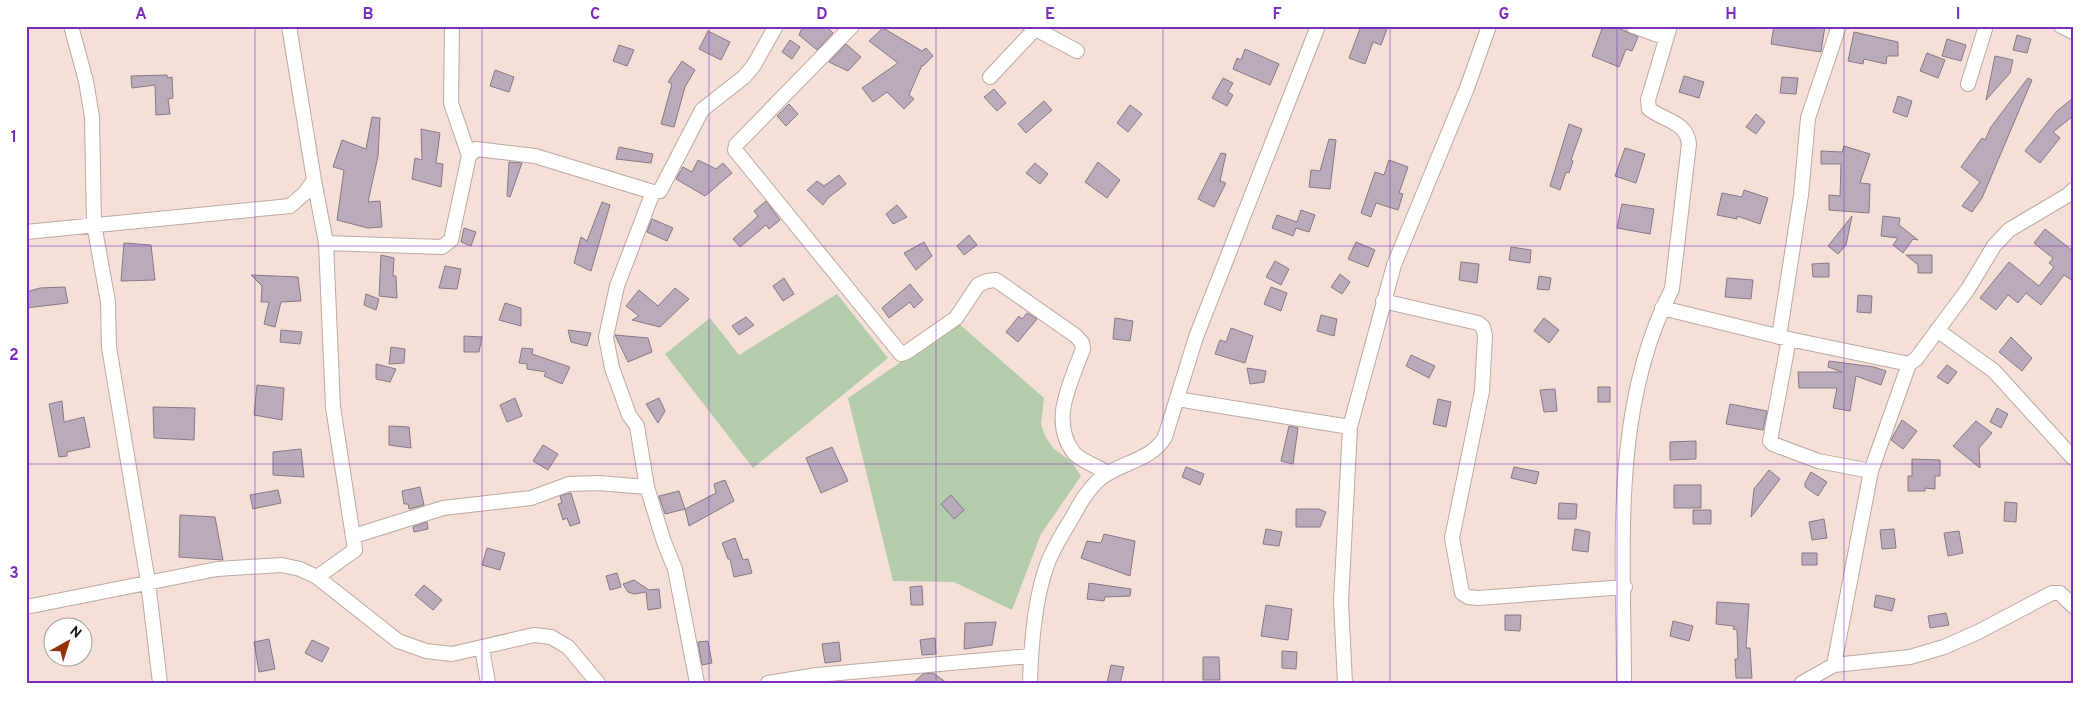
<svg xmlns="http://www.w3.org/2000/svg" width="2099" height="709" font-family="Overpass,sans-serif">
	<rect width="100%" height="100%" fill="#f5e0d7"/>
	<path fill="#b4ccac" d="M837 294 888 358 753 468 665 354 710 318 739 355Z
		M958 323 1044 398 1041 424 1045 436 1054 449 1072 462 1081 476 1041 534 1012 610 954 582 893 581 848 398Z"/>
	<path fill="#baabba" stroke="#877986" d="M803 26H826L833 33 817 50 799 35Z
		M1361 26H1388L1381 45 1373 42 1365 64 1349 58Z
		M1603 26H1614L1638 37 1632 51 1626 49 1619 67 1592 56Z
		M1774 26H1825L1821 52 1771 44Z
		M883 28 922 51 926 48 933 56 923 66 922 65 909 95 914 99 904 109 887 92 873 102 862 88 898 63 869 41Z
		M708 31 730 42 721 60 699 49Z
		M1854 32 1898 42V56H1887L1886 64 1864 59 1863 64 1848 61Z
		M2017 35 2031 39 2027 53 2013 50Z
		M1947 39 1966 45 1961 61 1942 56Z
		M790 40 800 47 792 59 782 52Z
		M846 44 861 57 848 71 829 62Z
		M619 45 634 50 627 66 613 61Z
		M1245 49 1279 64 1270 85 1233 69 1237 58 1241 60Z
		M1927 53 1945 60 1938 78 1920 71Z
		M1995 56 2013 60 2010 73 1986 100Z
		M682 61 695 70 685 87 674 127 661 124 672 84 668 82Z
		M495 70 514 77 509 92 490 86Z
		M167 75V78L172 77 173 98 168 99 170 114 156 115 155 85 132 88 131 76Z
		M1684 76 1704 82 1699 98 1679 92Z
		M1782 77 1798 78 1796 94 1780 93Z
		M1223 78 1233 83 1228 92 1233 95 1227 106 1212 98Z
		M2028 78 2032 80 1982 198 1972 212 1962 206 1980 182 1961 167 1982 138 1985 140 1991 127Z
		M994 89 1006 103 997 111 984 97Z
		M1898 96 1912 101 1907 117 1893 112Z
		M2073 98V116L2053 132 2060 138 2040 163 2025 151 2057 111Z
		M1044 101 1052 110 1026 133 1018 124Z
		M789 104 798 114 786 126 777 116Z
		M1130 105 1142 114 1128 132 1117 123Z
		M1756 114 1765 122 1756 134 1746 127Z
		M372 117 380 118 378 156 368 202 380 201 382 227 368 228 337 220 344 170 333 167 342 140 366 149Z
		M1569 124 1582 129 1571 160 1573 161 1569 173 1566 172 1560 190 1550 186Z
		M421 129 440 133 436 163 443 164 441 187 412 179 415 158 422 160Z
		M1329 139 1336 140 1330 189 1309 187 1311 170 1320 171Z
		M1844 146 1870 154 1860 183 1870 184 1869 213 1829 210V195L1840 196 1841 164H1821V151L1842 152Z
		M619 147 653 154 651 163 616 159Z
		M1625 148 1645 154 1636 183 1615 176Z
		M1221 153 1226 154 1220 181 1226 183 1214 207 1198 199Z
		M698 160 716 169 723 163 732 173 705 196 676 179 683 167 692 172Z
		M1389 160 1408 167 1399 193 1403 194 1398 210 1376 203 1371 217 1361 213 1375 172 1384 175Z
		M509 162 522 163 510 197 507 196Z
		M1098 162 1120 180 1107 198 1085 182Z
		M1035 163 1048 174 1040 184 1026 173Z
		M839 175 846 184 828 198 823 205 807 190 817 181 824 186Z
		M1744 190 1768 198 1760 224 1737 216V219L1717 215 1722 193 1742 197Z
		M766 201 780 220 769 229 766 225 740 247 733 239 758 216 754 211Z
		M602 202 610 205 591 271 574 263 581 237 587 241Z
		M1622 204 1654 209 1650 234 1617 228Z
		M897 205 907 217 893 224 886 214Z
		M1301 210 1315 215 1309 232 1296 228 1293 236 1272 228 1277 215 1297 222Z
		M1852 216 1846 245 1838 254 1828 246Z
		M1883 216 1900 218 1899 225 1918 240 1913 239 1903 253 1893 245 1898 238 1881 236Z
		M652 219 673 228 667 241 647 232Z
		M464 228 476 232 471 246 461 242Z
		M2045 229 2073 251V281L2064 275 2041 305 2026 293 2018 303 2008 295 1996 310 1980 298 2009 262 2039 286 2054 267 2049 263 2053 258 2034 243Z
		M969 235 977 245 964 255 957 246Z
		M924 242 932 256 916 270 904 253Z
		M1356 242 1375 250 1368 267 1348 259Z
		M124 243 151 245 155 280 121 281Z
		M1511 247 1531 250 1530 263 1509 260Z
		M381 255 394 258 393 276H396L397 298 379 296Z
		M1906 255H1932V273H1918V265Z
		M1275 261 1289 269 1281 285 1266 277Z
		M1461 262 1479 264 1477 283 1459 280Z
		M1829 263V277H1813L1812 264Z
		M445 266 461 269 457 289 439 288Z
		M1340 274 1350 282 1342 294 1331 287Z
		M251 275 298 277 301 301 281 302 275 327 264 324 269 302H261L262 286Z
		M1539 276 1551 278 1549 290 1537 289Z
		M784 278 794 294 783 301 773 286Z
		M1727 278 1753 280 1751 299 1725 297Z
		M910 284 923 300 914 308 910 302 889 318 882 308Z
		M65 287 68 303 26 308V292L40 288Z
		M1271 287 1287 293 1281 311 1264 304Z
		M675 288 689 299 660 327 632 320 639 316 626 306 639 290 658 306Z
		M366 294 379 299 376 310 364 305Z
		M1858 295 1872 296 1871 313 1857 312Z
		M505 303 521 308V326L499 320Z
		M1027 313 1037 319 1018 342 1006 332 1019 316 1022 319Z
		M1321 315 1337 319 1334 336 1317 331Z
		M746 317 754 325 739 335 732 326Z
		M1115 318 1133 321 1130 341 1113 339Z
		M1544 318 1559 330 1549 343 1534 331Z
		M1231 328 1253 336 1245 363 1215 354 1220 340 1226 342Z
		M281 330 302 332 300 344 280 342Z
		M568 330 591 333 587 346 571 342Z
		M615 335 648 338 652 352 628 362Z
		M464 336 482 337 479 352H464Z
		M2011 337 2032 358 2022 371 1999 352Z
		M391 347 405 349 404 363 389 364Z
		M522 348 533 349 532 354 570 367 562 384 544 376 546 372 527 369V364L519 363Z
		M1411 355 1435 366 1429 378 1406 366Z
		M1829 361 1874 367 1886 371 1881 385 1856 376 1850 411 1833 408 1837 388H1799L1798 372H1842L1828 367Z
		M376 364 396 369 390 382 376 379Z
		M1947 365 1957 372 1948 384 1937 377Z
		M1247 368 1266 371 1264 382 1250 384Z
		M257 385 284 388 282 420 254 415Z
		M1598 387H1610V402H1598Z
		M1555 389 1557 411 1544 412 1540 390Z
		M515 398 522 416 507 422 500 405Z
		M659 398 665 411 658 423 646 404Z
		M1438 399 1451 402 1446 427 1433 424Z
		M62 401 64 422 84 417 90 447 67 452V456L59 457 49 404Z
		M1730 404 1767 411 1763 430 1726 424Z
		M153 407 195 408 194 440 154 438Z
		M1997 408 2008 414 2001 428 1990 422Z
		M1902 420 1917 431 1903 449 1891 440Z
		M1976 421 1992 433 1979 448 1980 468 1953 446Z
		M389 426 409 427 411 448 389 445Z
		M1289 426 1298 428 1293 464 1281 461Z
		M1696 441V459L1670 460V442Z
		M543 445 558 454 548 470 533 461Z
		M832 447 848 481 821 493 806 458Z
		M301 449 304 477 273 475V452Z
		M1912 459 1940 460V476H1935V489L1925 488V491H1908V476H1912Z
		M1186 467 1204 474 1200 485 1182 477Z
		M1514 467 1539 472 1536 484 1511 478Z
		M1769 470 1780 479 1751 517 1754 489Z
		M1811 472 1827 482 1818 496 1805 487V483Z
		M725 480 734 501 689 526 685 509 716 493 714 484Z
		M1674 485H1701V508H1674Z
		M420 487 424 505 409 509 408 504H404L402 491Z
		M278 490 281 503 253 509 250 495Z
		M679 491 685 509 665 514 659 496Z
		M571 493 580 523 570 526 567 518 563 520 558 504 562 503 560 496Z
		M951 495 964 510 954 519 941 504Z
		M2005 502 2017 503 2016 522 2004 521Z
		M1559 503 1577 504 1576 519H1558Z
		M1296 509H1319L1326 512 1320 527H1296Z
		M1693 510H1711V524H1693Z
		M180 515 215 517 223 560 179 557Z
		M1824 519 1827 538 1812 540 1809 522Z
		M427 522 428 529 414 532 413 527Z
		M1266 529 1282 532 1279 546 1263 544Z
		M1575 529 1590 532 1588 552 1572 550Z
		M1894 529 1896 548 1882 549 1880 530Z
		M1959 531 1963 553 1948 556 1944 533Z
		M1104 534 1135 541 1130 576 1081 558 1087 541 1101 543Z
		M735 538 743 560 748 559 752 573 734 577 730 559H728L722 543Z
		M487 548 505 553 500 570 482 565Z
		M1802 553H1817V565H1802Z
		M617 573 621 587 610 590 606 576Z
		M634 580 649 590 659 589 661 608 648 610 646 592 634 594 628 592 623 584Z
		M1089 583 1131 589 1130 596 1105 597 1104 601 1087 599Z
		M424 585 442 600 433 610 415 595Z
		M922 586 923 605H911L910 587Z
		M1876 595 1895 599 1892 611 1874 607Z
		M1717 602 1749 604 1746 648H1750L1752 678H1736L1735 659H1738L1737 630 1733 629 1734 626 1716 624Z
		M1266 605 1292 609 1288 640 1261 636Z
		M1946 613 1949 625 1930 628 1928 616Z
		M1505 615H1521L1520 631 1505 630Z
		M1673 621 1693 626 1689 641 1670 636Z
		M996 622 992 645 964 649 965 623Z
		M935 638 936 654 922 655 920 640Z
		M269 639 275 669 259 672 254 642Z
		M312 640 329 648 322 662 305 653Z
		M708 641 712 663 702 665 698 642Z
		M839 642 841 661 825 663 822 644Z
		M1282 651 1297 652 1296 669 1282 668Z
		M1203 657H1219L1220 680H1203Z
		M1111 665 1124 667 1120 683H1107Z
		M933 673 947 683H913L923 674Z"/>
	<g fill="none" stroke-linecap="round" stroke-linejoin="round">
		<defs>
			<path id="minor" d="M71 26 86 81 92 117 94 224 108 302 109 347 148 582 160 683
				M452 26 451 103 469 156
				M852 26 736 145 735 150 901 354 907 352 956 318 978 285 987 281 996 280 1076 336 1082 343 1083 349C1071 382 1049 421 1074 453 1081 461 1099 467 1108 473
				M1030 26 1077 51
				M1633 26 1666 38
				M2061 26 2073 32
				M990 77 1035 29
				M1968 84 1986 26
				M314 180 326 243 333 407 355 550 317 577
				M653 192 617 286 606 337 612 368 629 415 637 426 647 487 664 542 675 569 697 683
				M26 232 290 206 305 193 314 180 289 26
				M326 243 442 247 451 240 469 156 476 149 535 156 653 192 660 191 702 110 744 77 754 65 776 26
				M1383 301 1478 323 1483 327 1485 336 1482 391 1452 538 1462 593 1468 597 1478 598 1625 587
				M1662 308 1789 339 1909 364
				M1937 330 1994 371 2073 458
				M1779 337 1801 195 1808 118 1839 26
				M1789 339 1770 441 1773 444 1818 461 1871 471
				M1177 399 1350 427
				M354 536 443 508 531 498 569 484 598 483 647 487
				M26 607 217 569 282 565 300 569 317 577 398 641 426 651 452 654 534 635 551 637 568 647 598 683
				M482 648 488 683
				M1834 665 1871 471 1909 364 1916 359 1968 289 1994 246 2009 230 2068 195 2073 190
				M768 683 817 675 1030 656
				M1030 683C1031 645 1034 601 1047 565 1053 548 1063 533 1072 518 1080 503 1088 489 1101 478 1121 462 1151 461 1165 437L1196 337 1318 26
				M1345 683 1341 602 1350 427 1394 265 1467 88 1489 26
				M1624 683C1624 553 1610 408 1672 289L1689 144C1687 122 1665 121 1649 109L1648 100 1670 26
				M1802 683 1834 665 1910 657 1944 647 1978 632 2052 593H2060L2073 606"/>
		</defs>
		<use href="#minor" stroke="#bda9a0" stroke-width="16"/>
		<use href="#minor" stroke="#fff" stroke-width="14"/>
	</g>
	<path fill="none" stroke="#7b2cbf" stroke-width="1" stroke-opacity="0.55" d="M255 26V683M482 26V683M709 26V683M936 26V683M1163 26V683M1390 26V683M1617 26V683M1844 26V683M26 246H2073M26 464H2073"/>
	<rect width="2099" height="709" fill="none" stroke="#ffffff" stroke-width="55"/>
	<g transform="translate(68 642) rotate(39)"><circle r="24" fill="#ffffff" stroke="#a4a1a0"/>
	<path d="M0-4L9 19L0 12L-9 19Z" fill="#97310c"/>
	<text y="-8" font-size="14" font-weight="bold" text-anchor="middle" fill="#1c1411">N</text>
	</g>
	<rect x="28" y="28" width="2044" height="654" fill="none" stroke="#7b2cbf" stroke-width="2"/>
	<g font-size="16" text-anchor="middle" font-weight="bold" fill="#7b2cbf">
		<text x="141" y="19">A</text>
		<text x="368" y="19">B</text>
		<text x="595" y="19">C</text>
		<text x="822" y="19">D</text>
		<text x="1050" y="19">E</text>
		<text x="1277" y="19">F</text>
		<text x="1504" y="19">G</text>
		<text x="1731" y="19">H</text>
		<text x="1958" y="19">I</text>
		<text x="14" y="142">1</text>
		<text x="14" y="360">2</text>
		<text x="14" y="578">3</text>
	</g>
</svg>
